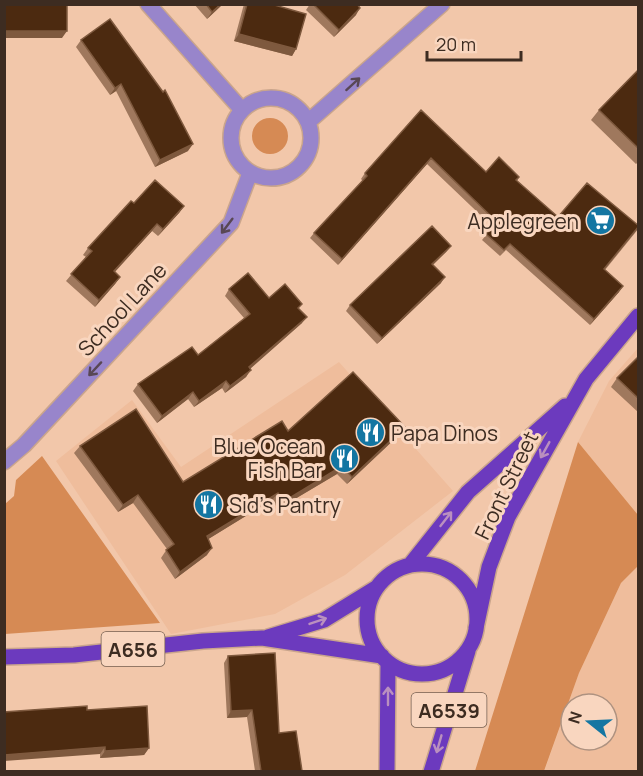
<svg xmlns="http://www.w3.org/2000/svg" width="643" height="776" font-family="Manrope,sans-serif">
	<rect width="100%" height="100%" fill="#f2c7aa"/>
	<path fill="#efbd9c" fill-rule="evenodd" d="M638 348V515L578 442 609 381Z
		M339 362 453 491 345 575 275 614 171 634 56 461 132 400 181 467Z
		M638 566V771L544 772 579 673 621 583ZM571 704H607V740H571Z"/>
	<path fill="#d68a54" d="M252 136a18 18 0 1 1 36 0a18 18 0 1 1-36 0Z
		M578 442 638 515V566L621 583 579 673 544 771H475Z
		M42 456 160 623 5 634V504L14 496 16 480Z"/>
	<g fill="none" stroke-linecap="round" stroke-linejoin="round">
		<defs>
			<path id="street" d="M148 4 242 110
				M231 138a40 40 0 1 1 80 0a40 40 0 1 1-80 0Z
				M308 122 442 4
				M4 462 24 445 231 223 250 173"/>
			<path id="primary" d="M367 619a55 55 0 1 1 110 0a55 55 0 1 1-110 0Z
				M410 565 468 492 565 406
				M476 628 489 567 508 517 586 379 638 316
				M268 637 324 620 376 588
				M4 657 74 655 203 641 262 638 382 656
				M387 772 388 663
				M431 772 468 651"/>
		</defs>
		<use href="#street" stroke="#caa58c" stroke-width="18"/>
		<use href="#primary" stroke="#caa58c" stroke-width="18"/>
		<use href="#street" stroke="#9885cb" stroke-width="15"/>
		<use href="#primary" stroke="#6c3abe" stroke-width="15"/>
	</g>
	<path fill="#9f785d" d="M194 4H223L207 19Z
		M244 4H271L296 49 292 56 234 41Z
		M310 4H357L356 15 334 37 306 10Z
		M81 40 188 151 155 167 116 91 110 95 76 47Z
		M639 69V161L636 164 591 120 599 110Z
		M421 110 486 172 519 177 517 181 558 217 639 228 605 270 619 292 590 325 506 250 500 256 482 240 493 227 427 164 338 265 310 238 314 233 363 181 361 179 365 173Z
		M134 203 184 206 179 213 158 236 152 231 115 272 120 277 115 284 95 307 66 281 86 257 83 255 88 248Z
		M451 246 446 252 433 265 441 283 377 344 346 311 350 305Z
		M229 289 269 298 299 309 302 323 250 369 246 377 225 393 222 388 194 407 188 399 157 423 133 391 138 384 198 355 244 318 225 296Z
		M639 356V413L611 387 617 378Z
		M288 431 400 434 347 484 337 474 278 509 272 500 208 539 207 555 175 579 161 558 167 549 133 503 118 512 74 453 80 446 183 482Z
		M228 656 279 733 302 771H255L247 717 227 718 224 663Z
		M87 710 149 748 144 755 100 758V754Z"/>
	<path fill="#7e593e" d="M221 4H223L207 19 212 12Z
		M360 8 356 15 334 37 339 30Z
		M4 31H67L62 38H4Z
		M239 34 296 49 292 56 234 41Z
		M121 84 116 91 110 95 115 88Z
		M193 144 188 151 155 167 160 160Z
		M431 158 427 164 338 265 342 259Z
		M184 206 179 213 158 236 163 229Z
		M157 224 152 231 109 278 114 271Z
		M451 246 446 252 428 269 432 264Z
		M120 277 115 284 95 307 99 300Z
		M445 277 441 283 377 344 382 338Z
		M623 286 619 292 590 325 594 319Z
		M307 317 302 323 244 374 249 367Z
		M251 370 246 377 225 393 230 386Z
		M226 381 222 388 194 407 199 401Z
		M193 392 188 399 157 423 162 416Z
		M405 427 400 434 347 484 352 477Z
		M342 466 337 474 278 509 283 502Z
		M278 493 272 500 202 543 207 536Z
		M138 495 133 503 118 512 123 505Z
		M212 548 207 555 175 579 180 572Z
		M252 710 247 717 227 718 231 711Z
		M105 747 100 754 4 761V755Z
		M149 748 144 755 100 758 105 751Z"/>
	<path fill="#4c2a10" stroke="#7e593e" stroke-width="1.5" d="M4 4H67V31H4Z
		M206 4H221L212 12Z
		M247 4H271L306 14 296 49 239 34Z
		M313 4H357L360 8 339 30Z
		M110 19 163 92 165 90 193 144 160 160 121 84 115 88 81 40Z
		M639 69V149L599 110Z
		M421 110 486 172 499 157 519 177 516 180 558 217 587 183 639 226 604 269 623 286 594 319 510 244 504 250 486 234 497 222 431 158 342 259 314 233 367 176 365 173Z
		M155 180 184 206 163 229 157 224 114 271 120 277 99 300 71 274 92 251 88 248 131 201 134 203Z
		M432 226 451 246 432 264 445 277 382 338 350 305Z
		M248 273 269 298 285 284 302 304 298 308 307 317 249 367 251 370 230 386 226 381 199 401 193 392 162 416 138 384 192 347 198 355 250 314 229 289Z
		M639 356V399L617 378Z
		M353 372 405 427 352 477 342 466 283 502 278 493 207 536 212 548 180 572 166 550 174 544 138 495 123 505 80 446 136 409 183 482 282 421 288 431Z
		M275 653 279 733 296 731 302 771H261L252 710 231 711 228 656Z
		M87 706V710L147 706 149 748 105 751V747L4 755V712Z"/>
	<defs><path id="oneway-shaft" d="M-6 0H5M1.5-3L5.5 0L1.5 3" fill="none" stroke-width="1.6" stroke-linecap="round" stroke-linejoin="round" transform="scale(1.5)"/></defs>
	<g stroke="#584754">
		<use href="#oneway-shaft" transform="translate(353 84) rotate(-42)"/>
		<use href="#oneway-shaft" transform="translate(227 226) rotate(127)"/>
		<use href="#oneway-shaft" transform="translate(95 369) rotate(133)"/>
	</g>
	<g stroke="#ba90bf">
		<use href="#oneway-shaft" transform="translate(545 450) rotate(119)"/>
		<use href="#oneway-shaft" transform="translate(446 519) rotate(-52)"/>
		<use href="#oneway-shaft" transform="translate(318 621) rotate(-19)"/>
		<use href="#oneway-shaft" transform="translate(388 696) rotate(-90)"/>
		<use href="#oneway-shaft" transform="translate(439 744) rotate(106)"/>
	</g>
	<defs>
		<symbol id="supermarket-disc" viewBox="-11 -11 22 22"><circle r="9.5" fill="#1476a2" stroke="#f9d6bf"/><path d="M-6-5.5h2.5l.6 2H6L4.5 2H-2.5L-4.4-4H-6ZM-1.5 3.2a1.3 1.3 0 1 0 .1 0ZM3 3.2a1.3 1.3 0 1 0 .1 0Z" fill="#fff"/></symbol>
		<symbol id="restaurant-disc" viewBox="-11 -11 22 22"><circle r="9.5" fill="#1476a2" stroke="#f9d6bf"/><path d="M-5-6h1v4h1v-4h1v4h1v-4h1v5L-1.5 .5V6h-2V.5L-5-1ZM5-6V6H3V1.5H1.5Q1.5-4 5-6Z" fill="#fff"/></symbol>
	</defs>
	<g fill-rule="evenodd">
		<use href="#supermarket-disc" x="584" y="204" width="33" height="33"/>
		<use href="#restaurant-disc" x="354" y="416" width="33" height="33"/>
		<use href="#restaurant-disc" x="328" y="442" width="33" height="33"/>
		<use href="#restaurant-disc" x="192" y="488" width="33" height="33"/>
	</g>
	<g text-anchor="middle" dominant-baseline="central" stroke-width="6" stroke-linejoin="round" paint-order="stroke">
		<g fill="#f9d6bf" stroke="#755f50" stroke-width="1.5">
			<rect x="101.5" y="632" width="63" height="34" rx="4.5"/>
			<rect x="411.5" y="693" width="75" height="34" rx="4.5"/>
		</g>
		<g font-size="20" font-weight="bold" fill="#3d2c21">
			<text x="133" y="649">A656</text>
			<text x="449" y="710">A6539</text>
		</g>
		<g font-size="21" fill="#3d2c21" stroke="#f9d6bf" text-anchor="end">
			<text x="579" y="221">Applegreen</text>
			<text x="391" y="433" text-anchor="start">Papa Dinos</text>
			<text x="323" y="446">Blue Ocean<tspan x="323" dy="24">Fish Bar</tspan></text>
			<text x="229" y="505" text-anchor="start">Sid's Pantry</text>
		</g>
		<g font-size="21" fill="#3d2c21" stroke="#f9d6bf">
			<text transform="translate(122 309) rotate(-47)">School Lane</text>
			<text transform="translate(506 485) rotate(-64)">Front Street</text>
		</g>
	</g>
	<rect width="643" height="776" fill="none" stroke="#3d2c21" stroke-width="12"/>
	<g transform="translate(589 722) rotate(288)"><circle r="28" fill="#f9d6bf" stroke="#ae9280" stroke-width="1.5"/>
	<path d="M0-4.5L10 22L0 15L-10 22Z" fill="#1476a2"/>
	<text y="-9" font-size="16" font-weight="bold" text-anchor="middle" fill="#3d2c21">N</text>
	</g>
	<path d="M427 51v9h94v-9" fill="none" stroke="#3d2c21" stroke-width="3"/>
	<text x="436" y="51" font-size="18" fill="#3d2c21" stroke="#f9d6bf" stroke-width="4.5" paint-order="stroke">20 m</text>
</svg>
